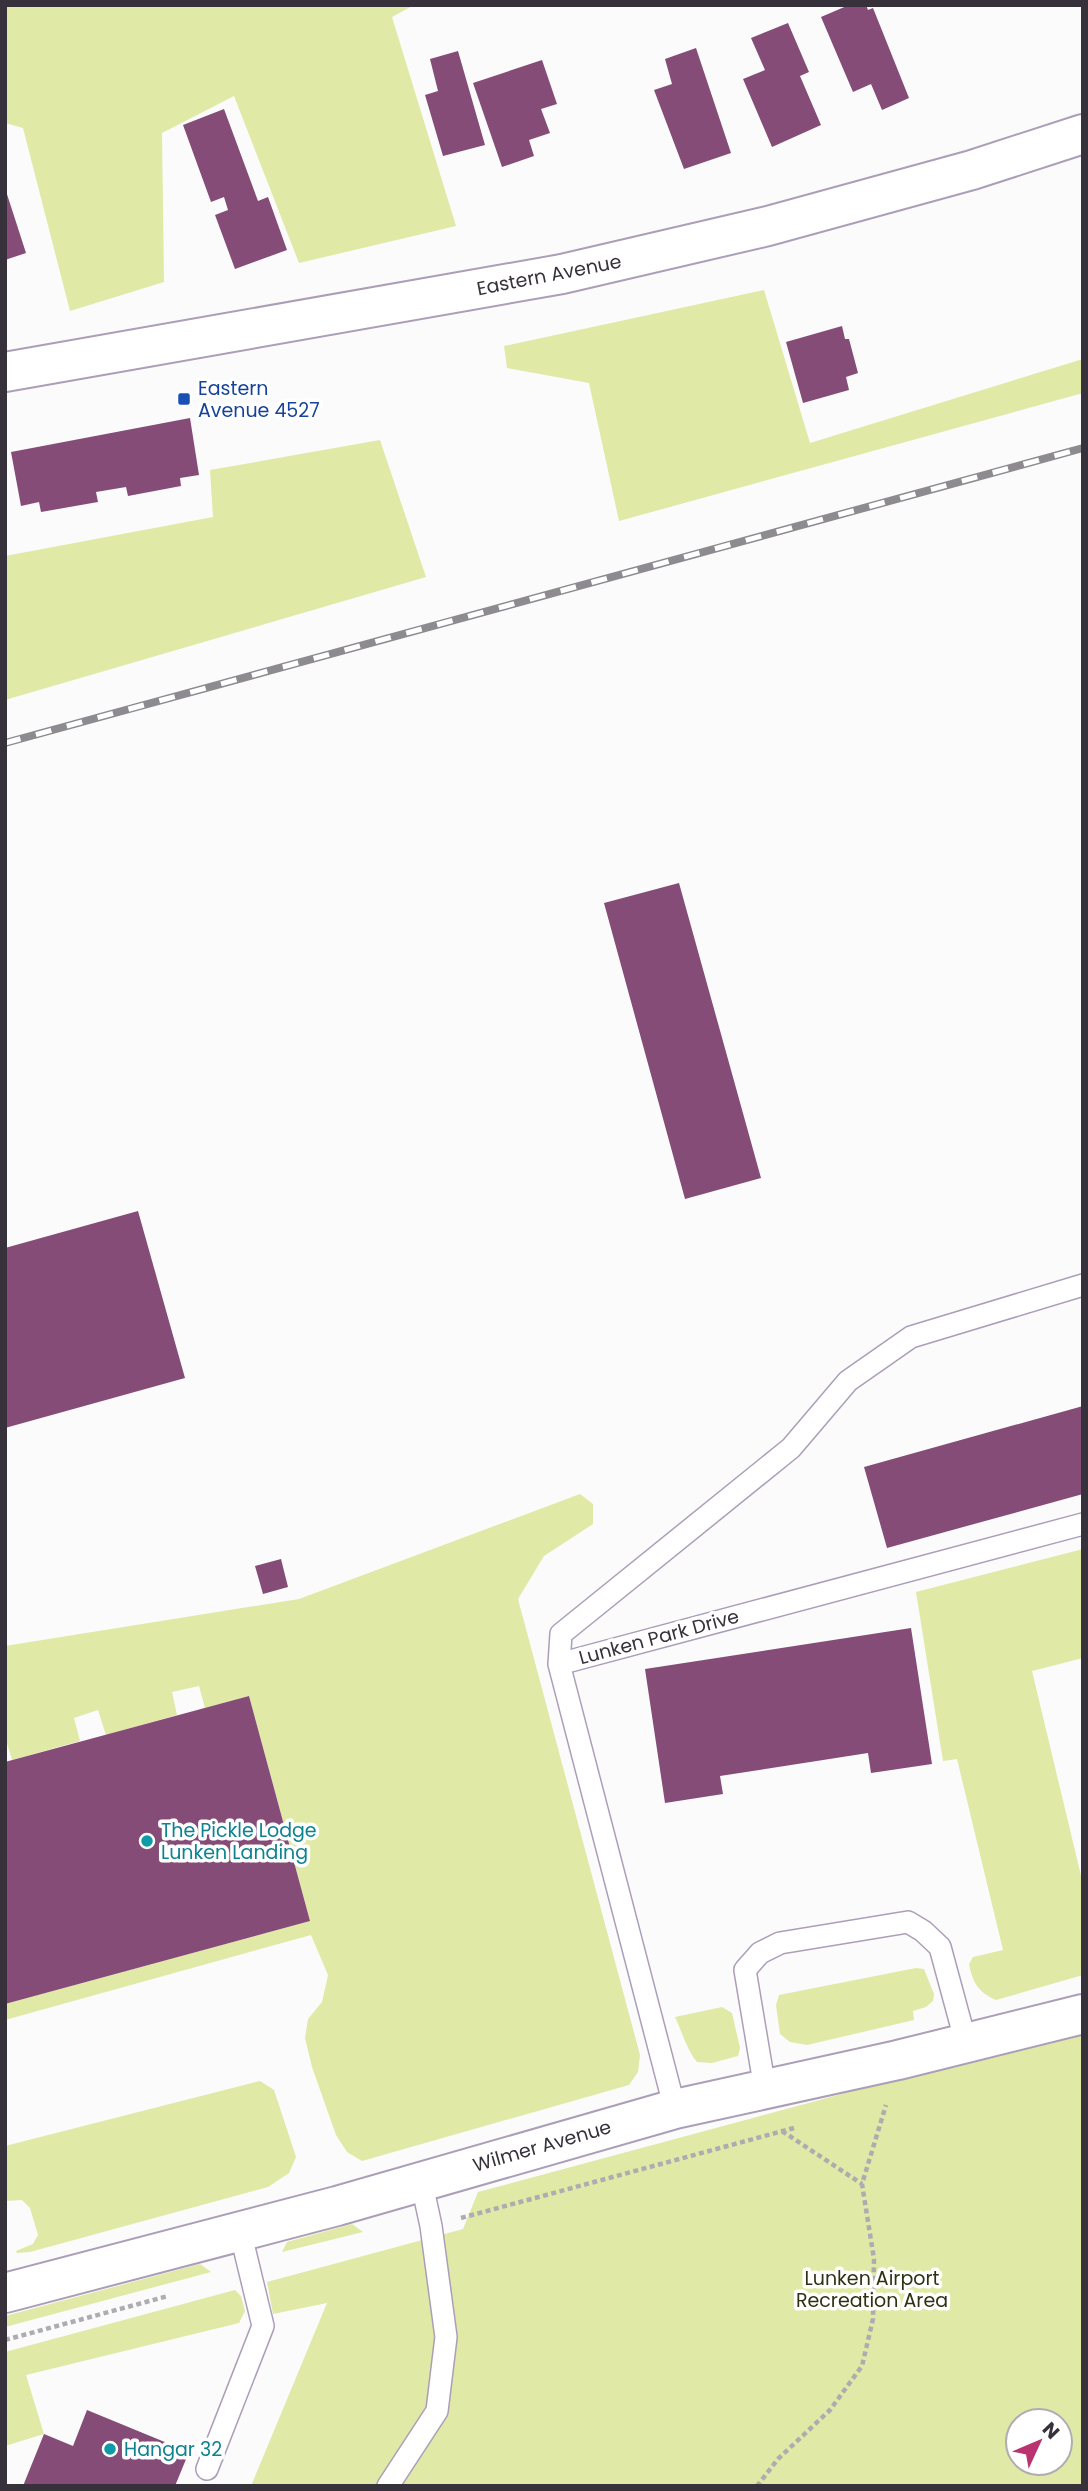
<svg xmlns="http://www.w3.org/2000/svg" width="1088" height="2491" font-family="Poppins,sans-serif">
	<rect width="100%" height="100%" fill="#fbfbfb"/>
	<path fill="#e0e9a5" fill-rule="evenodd" d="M5 5H414L392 17 456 226 299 263 234 96 162 133 164 282 70 311 23 128 5 123Z
		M764 290 810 443 1083 359V393L619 521 589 383 507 368 504 346Z
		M380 440 426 577 5 700V556L213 517 210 470Z
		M580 1494 593 1504V1524L544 1556 518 1599 640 2055 638 2072 629 2085 362 2161 347 2152 336 2135 312 2067 305 2038 308 2019 322 2002 328 1975 311 1935 5 2020V2004L310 1921 249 1696 205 1708 199 1686 172 1692 177 1715 106 1735 98 1710 74 1718 80 1741 12 1760 5 1737V1646L299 1599Z
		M1083 1549V1658L1032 1671 1083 1884V1975L996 2000C978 1992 973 1983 969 1964L973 1957 1003 1950 957 1759 943 1761 916 1592Z
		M916 1968 924 1969 934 1994 933 2001 926 2007 913 2011 914 2020 807 2045 790 2042 780 2034 776 2005 779 1995Z
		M722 2007 732 2013 740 2048 738 2056 712 2063 697 2062C687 2050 682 2032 675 2017Z
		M1083 2029V2486H251L327 2303 273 2314 267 2282 463 2229 478 2192ZM1018 2421H1060V2463H1018Z
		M260 2081 274 2090 296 2157 289 2173 268 2187 30 2252 17 2253 16 2251 33 2244 38 2235 30 2208 22 2200 5 2201V2146Z
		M352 2224 363 2232 282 2252 287 2242Z
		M200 2264 211 2272 5 2327V2316Z
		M235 2290 241 2296 245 2311 239 2323 26 2375 44 2434 5 2446V2352Z"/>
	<path fill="#854c78" d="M849 5H866L868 10 873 8 909 98 882 110 871 84 853 92 821 17Z
		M788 23 809 72 800 76 821 125 772 147 743 79 765 70 751 38Z
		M696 48 731 153 684 169 654 90 672 84 665 59Z
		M458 51 485 145 443 156 425 95 438 91 430 59Z
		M542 60 557 104 541 109 550 133 529 140 534 156 502 167 473 83Z
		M224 109 258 201 268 197 287 250 235 269 215 215 228 210 224 197 211 202 183 125Z
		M5 188 26 253 5 260Z
		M842 326 845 339H849L858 373 846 377 849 390 803 403 786 342Z
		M190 418 199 475 180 478 181 486 128 496 126 487 96 492 98 502 41 512 39 502 21 506 11 452Z
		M679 883 761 1178 685 1199 604 903Z
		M138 1211 185 1378 5 1428V1248Z
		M1083 1406V1494L887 1548 864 1467Z
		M281 1559 288 1587 263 1594 255 1566Z
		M911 1628 932 1764 871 1773 868 1753 720 1776 723 1794 665 1803 645 1669Z
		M249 1696 310 1921 5 2004V1762Z
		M87 2410 189 2452 175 2486H23L44 2434 73 2446Z"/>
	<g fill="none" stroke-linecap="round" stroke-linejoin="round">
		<defs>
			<path id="service" d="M559 1664 561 1634 791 1448 848 1381 911 1337 1083 1285
				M765 2089 745 1970 760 1953 780 1943 908 1922 923 1931 940 1947 966 2043
				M675 2109 559 1664 1083 1524
				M207 2469 263 2326 240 2231
				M388 2486 437 2411 446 2337 431 2226 421 2180"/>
			<path id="tertiary" d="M5 2293 337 2206 675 2109 898 2060 1083 2014"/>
			<path id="primary" d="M5 372 562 274 768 226 972 170 1083 134"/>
		</defs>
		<use href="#service" stroke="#ac9eb8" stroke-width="24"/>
		<use href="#tertiary" stroke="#ac9eb8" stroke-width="42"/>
		<use href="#primary" stroke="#ac9eb8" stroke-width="42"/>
		<path stroke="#aeacb0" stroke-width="4.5" stroke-dasharray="5 3.5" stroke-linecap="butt" d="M782 2131 862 2184
			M461 2218 794 2128
			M5 2340 168 2296
			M757 2486 778 2459 830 2410 862 2366 873 2319 874 2259 862 2184 886 2105"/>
		<use href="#service" stroke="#fff" stroke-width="21"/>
		<use href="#tertiary" stroke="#fff" stroke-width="38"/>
		<use href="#primary" stroke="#fff" stroke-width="38"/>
		<defs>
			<path id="rail" d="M5 743 1083 448"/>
		</defs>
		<use href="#rail" stroke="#8d8b90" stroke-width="8"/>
		<use href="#rail" stroke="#fff" stroke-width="5" stroke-dasharray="16" stroke-linecap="butt"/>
	</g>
	<rect fill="#1a4fb4" stroke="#fff" stroke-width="2.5" x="177" y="392" width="14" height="14" rx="3.5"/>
	<g fill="#0f9aa8" stroke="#fff" stroke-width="2.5">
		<circle cx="147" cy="1841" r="7"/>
		<circle cx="110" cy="2449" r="7"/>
	</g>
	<g text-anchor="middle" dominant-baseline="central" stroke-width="7" stroke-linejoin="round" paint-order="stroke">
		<g font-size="19" fill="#36313b" stroke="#fff">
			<text transform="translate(549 275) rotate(-11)">Eastern Avenue</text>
			<text transform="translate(659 1637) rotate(-15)">Lunken Park Drive</text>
			<text transform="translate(542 2146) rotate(-16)">Wilmer Avenue</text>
		</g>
		<g font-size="19" fill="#164399" stroke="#fff" text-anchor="start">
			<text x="198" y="388">Eastern<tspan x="198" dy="22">Avenue 4527</tspan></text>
		</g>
		<g font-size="19" fill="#0d838f" stroke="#fff" text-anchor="start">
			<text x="161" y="1830">The Pickle Lodge<tspan x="161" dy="22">Lunken Landing</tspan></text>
			<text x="124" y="2449">Hangar 32</text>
		</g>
		<g font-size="19" fill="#2f3212" stroke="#fff">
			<text x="872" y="2278">Lunken Airport<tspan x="872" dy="22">Recreation Area</tspan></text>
		</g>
	</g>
	<rect width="1088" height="2491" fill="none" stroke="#36313b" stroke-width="14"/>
	<g transform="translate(1039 2442) rotate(46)"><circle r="33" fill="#ffffff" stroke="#afadb1" stroke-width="2"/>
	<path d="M0-5L12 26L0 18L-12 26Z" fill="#ba326f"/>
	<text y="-10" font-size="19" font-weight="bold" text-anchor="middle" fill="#36313b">N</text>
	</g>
</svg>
